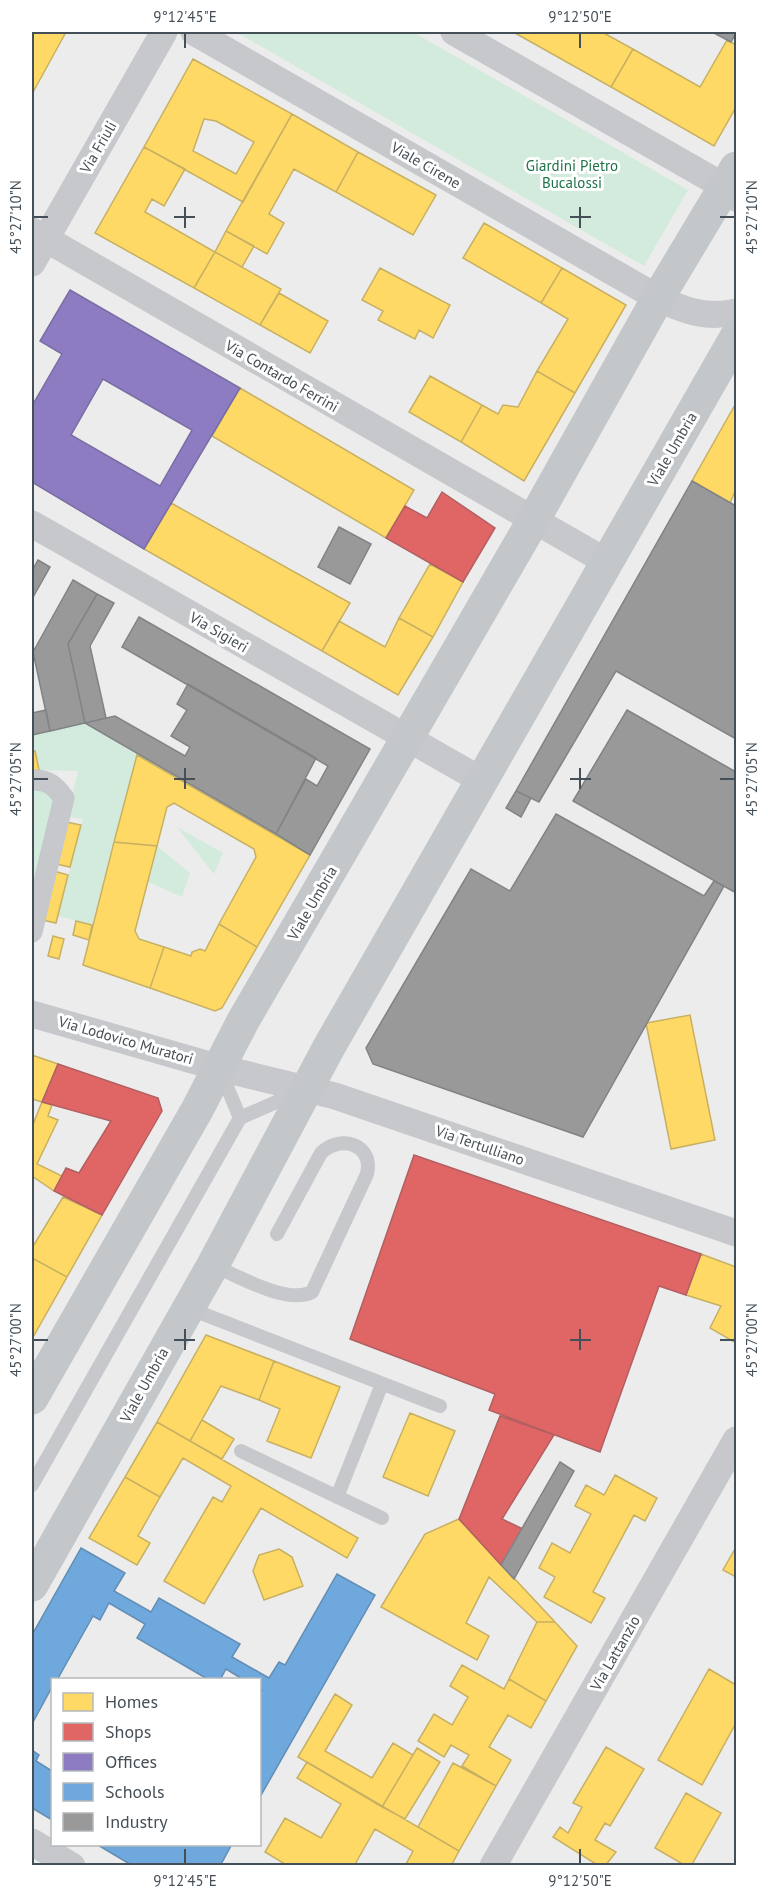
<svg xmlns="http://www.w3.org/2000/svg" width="768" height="1897" font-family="'PT Sans',sans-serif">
	<rect width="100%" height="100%" fill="#edecec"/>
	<path fill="#d2ebdc" d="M236 32H413L688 190 644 266Z
		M85 723 137 755 92 925 58 916 83 819 67 817 78 771 39 770 34 752H32V735Z
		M32 787H35L55 797 38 882 32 884Z
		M177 827 223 853 214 874Z
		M157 846 190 873 182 897 148 882Z"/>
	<path fill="#ffd966" stroke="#c7b062" stroke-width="1.5" fill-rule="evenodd" d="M32 32H60L65 34 32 94Z
		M516 32H602L633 49 611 87 515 33Z
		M727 40 736 45V107L714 146 611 87 633 49 700 87Z
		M193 59 292 114 243 202 144 147ZM204 119 216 121 254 142 236 174 193 151Z
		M292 114 358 152 336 192 294 169 269 214 284 223 267 254 226 231Z
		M144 147 185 169 164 206 152 199 145 212 215 252 194 288 95 233Z
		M358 152 436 195 413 235 336 192Z
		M484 223 562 268 541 303 463 258Z
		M226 231 254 246 242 267 215 252Z
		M215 252 281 289 260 325 194 288Z
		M380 268 450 305 433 338 419 330 415 339 378 320 383 311 362 300Z
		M562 268 626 305 575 393 537 371 568 319 541 303Z
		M279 293 328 321 310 353 260 325Z
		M537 371 575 393 524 481 461 442 482 405 498 414 503 405 518 407Z
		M430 376 482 405 461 442 409 412Z
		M240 388 414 490 386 538 212 436Z
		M736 403V489L730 503 692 481Z
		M171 503 350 603 322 651 144 549Z
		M430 564 463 582 433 637 399 618Z
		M399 618 433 637 398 695 322 651 339 621 385 647Z
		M35 751 39 770 32 771V752Z
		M137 755 310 855 257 947 219 924 256 857 254 849 174 803 167 807 157 846 114 842Z
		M66 822 81 825 70 867 56 864Z
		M114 842 157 846 135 931 139 939 164 947 150 988 83 965Z
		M54 871 68 875 56 923 42 920Z
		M76 921 92 925 89 940 73 935Z
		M219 924 257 947 222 1008 215 1011 150 988 164 947 191 956 192 952 200 949 205 951Z
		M53 936 64 939 59 959 48 956Z
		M690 1015 715 1140 671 1149 646 1023Z
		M32 1055 58 1064 42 1102 32 1099Z
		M42 1102 52 1105 48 1116 58 1120 37 1164 62 1176 54 1191 32 1176V1127Z
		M63 1197 102 1215 67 1277 32 1258V1248Z
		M701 1254 736 1267V1343L710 1328 721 1306 686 1295Z
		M32 1258 67 1277 32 1339Z
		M206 1335 274 1361 259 1400 221 1386 190 1441 157 1422Z
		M274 1361 340 1387 311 1458 267 1441 280 1409 259 1400Z
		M410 1413 455 1431 428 1496 383 1477Z
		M202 1420 234 1439 222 1459 190 1441Z
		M157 1422 358 1538 347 1558 261 1508 204 1604 164 1581 213 1497 222 1502 231 1486 183 1458 160 1497 125 1477Z
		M615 1475 657 1498 645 1521 634 1515 593 1592 605 1598 591 1623 544 1597 555 1577 539 1568 552 1543 570 1553 591 1514 575 1506 586 1485 604 1495Z
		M125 1477 160 1497 138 1536 150 1543 137 1565 89 1538Z
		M459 1519 555 1622H537L489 1577 466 1623 489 1636 477 1660 381 1607 425 1534Z
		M736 1547V1577L723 1570Z
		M279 1549 292 1557 303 1586 264 1600 253 1571 259 1555Z
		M537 1622H555L577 1646 546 1701 509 1679Z
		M462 1665 504 1689 509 1679 546 1701 531 1728 508 1715 489 1747 511 1760 496 1786 462 1766 469 1755 451 1745 444 1757 418 1741 434 1714 452 1725 468 1697 450 1686Z
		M709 1669 736 1685V1723L702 1785 658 1760Z
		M335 1694 352 1705 325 1751 372 1778 393 1743 413 1755 382 1807 298 1757Z
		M606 1747 644 1769 610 1826 605 1823 595 1840 616 1852 605 1866H599L553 1837 560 1827 568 1833 582 1807 573 1803Z
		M417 1748 440 1762 405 1819 382 1807Z
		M307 1762 459 1851 451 1866H405L413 1851 375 1829 354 1866H288L265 1852 285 1818 321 1838 341 1804 297 1778Z
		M453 1763 496 1786 459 1851 418 1827Z
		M686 1793 721 1813 691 1866H686L655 1848Z"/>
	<path fill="#e06666" stroke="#b25f62" stroke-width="1.5" d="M442 492 495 528 463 582 386 538 405 506 427 518Z
		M58 1064 158 1098 162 1111 102 1215 54 1191 66 1168 79 1173 111 1121 42 1102Z
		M414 1155 701 1254 686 1295 659 1286 600 1452 489 1410 495 1394 350 1339Z
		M500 1416 554 1435 502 1519 523 1529 501 1565 459 1519Z"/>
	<path fill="#8e7cc3" stroke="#786ea3" stroke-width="1.5" fill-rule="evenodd" d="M70 290 240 388 144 549 32 482V406L62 354 40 341ZM103 379 192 430 160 486 71 435Z"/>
	<path fill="#6fa8dc" stroke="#628db4" stroke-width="1.5" d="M81 1548 125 1573 114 1591 151 1612 159 1598 240 1644 232 1657 269 1678 279 1662 285 1665 337 1574 375 1595 260 1797V1695L262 1690 260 1689V1680H244L226 1669 220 1680H209L137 1638 145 1624 109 1603 100 1620 93 1616 57 1680H52V1687L32 1724V1635Z
		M32 1750 39 1755 36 1761 52 1771V1820L32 1808Z
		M96 1844H232L220 1866H133Z"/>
	<path fill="#999" stroke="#808385" stroke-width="1.5" d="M712 32H736V33L731 42Z
		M692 481 736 506V739L616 671 539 802 516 791Z
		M339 527 371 544 350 584 318 567Z
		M38 560 50 567 32 599V571Z
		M73 580 97 594 68 644 85 723 50 731 33 652Z
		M97 594 114 603 90 646 106 718 85 723 68 644Z
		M139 617 370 749 310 855 276 834 306 779 317 786 328 766 122 647Z
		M188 684 316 758 276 834 85 723 115 716 185 756 190 747 171 736 187 710 177 704Z
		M46 710 50 731 32 735V713Z
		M627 710 736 772V893L573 801Z
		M516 791 531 798 521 817 506 808Z
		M556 814 704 896 714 881 724 886 583 1137 373 1064 366 1048 471 869 510 891Z
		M560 1462 574 1471 514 1579 501 1565Z"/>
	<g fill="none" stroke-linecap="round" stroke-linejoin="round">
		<path stroke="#c6c8cb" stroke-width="14" d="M220 1070 240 1118
			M213 1265C237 1276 288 1305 312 1292L367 1174C374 1144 340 1134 321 1153L277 1234
			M188 1308 440 1406
			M241 1451 382 1518
			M32 1485 240 1118 299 1092
			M337 1497 382 1384"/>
		<path stroke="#c6c8cb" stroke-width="21" d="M32 780C48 779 55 786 64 798L32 932"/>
		<path stroke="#c6c8cb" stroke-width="27" d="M194 32 658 298C684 311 708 319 736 312
			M454 32 725 187 736 198
			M32 231 607 562
			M32 263 164 32
			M32 524 481 780
			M32 1014 220 1068 335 1096 736 1233
			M32 1842 72 1866
			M493 1866 736 1440"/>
		<path stroke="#c3c7c9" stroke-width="33" d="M32 1398 197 1110 243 1021 533 521 658 298 736 168
			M32 1585 213 1265 329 1047 736 337"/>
	</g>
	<path fill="none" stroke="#454f57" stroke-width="2" d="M185 33V48M580 33V48M185 207V228M580 207V228M33 217H48M174 217H195M570 217H591M720 217H735M185 768V789M580 768V789M33 779H48M174 779H195M570 779H591M720 779H735M185 1329V1350M580 1329V1350M33 1340H48M174 1340H195M570 1340H591M720 1340H735M185 1849V1864M580 1849V1864"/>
	<g text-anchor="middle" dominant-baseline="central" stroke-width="6" stroke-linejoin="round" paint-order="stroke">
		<g font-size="15" fill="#454f57" stroke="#fff">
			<text transform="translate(98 147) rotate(-60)">Via Friuli</text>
			<text transform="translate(426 165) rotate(30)">Viale Cirene</text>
			<text transform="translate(282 376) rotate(30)">Via Contardo Ferrini</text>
			<text transform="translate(672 449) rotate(-60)">Viale Umbria</text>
			<text transform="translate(219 632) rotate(30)">Via Sigieri</text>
			<text transform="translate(312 903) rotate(-60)">Viale Umbria</text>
			<text transform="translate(126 1040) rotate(16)">Via Lodovico Muratori</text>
			<text transform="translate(480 1145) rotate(19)">Via Tertulliano</text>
			<text transform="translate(144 1385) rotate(-61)">Viale Umbria</text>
			<text transform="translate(615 1653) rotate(-60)">Via Lattanzio</text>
		</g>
		<g font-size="15" fill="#1d7247" stroke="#fff">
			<text x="572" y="165">Giardini Pietro<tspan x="572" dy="17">Bucalossi</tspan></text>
		</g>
	</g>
	<rect width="768" height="1897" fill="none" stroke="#ffffff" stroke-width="66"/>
	<rect x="51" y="1678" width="210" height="168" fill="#ffffff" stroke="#b5b9bc" stroke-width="1.5"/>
	<rect x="63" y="1693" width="30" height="18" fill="#ffd966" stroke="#b5b9bc" stroke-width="1.5"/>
	<text x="105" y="1708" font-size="18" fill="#454f57">Homes</text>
	<rect x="63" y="1723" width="30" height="18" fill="#e06666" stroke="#b5b9bc" stroke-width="1.5"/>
	<text x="105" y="1738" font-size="18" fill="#454f57">Shops</text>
	<rect x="63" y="1753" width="30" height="18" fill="#8e7cc3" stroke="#b5b9bc" stroke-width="1.5"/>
	<text x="105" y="1768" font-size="18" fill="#454f57">Offices</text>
	<rect x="63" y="1783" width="30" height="18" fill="#6fa8dc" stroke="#b5b9bc" stroke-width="1.5"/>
	<text x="105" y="1798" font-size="18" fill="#454f57">Schools</text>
	<rect x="63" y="1813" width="30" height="18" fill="#999999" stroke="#b5b9bc" stroke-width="1.5"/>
	<text x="105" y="1828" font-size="18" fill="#454f57">Industry</text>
	<rect x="33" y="33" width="702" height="1831" fill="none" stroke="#454f57" stroke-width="2"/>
	<g font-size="15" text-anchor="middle" fill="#454f57">
		<text x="185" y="22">9°12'45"E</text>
		<text x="580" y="22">9°12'50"E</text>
		<text transform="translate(16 217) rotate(-90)" y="5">45°27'10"N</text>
		<text transform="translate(752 217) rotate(-90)" y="5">45°27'10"N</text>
		<text transform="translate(16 779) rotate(-90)" y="5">45°27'05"N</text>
		<text transform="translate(752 779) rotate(-90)" y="5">45°27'05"N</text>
		<text transform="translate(16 1340) rotate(-90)" y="5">45°27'00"N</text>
		<text transform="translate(752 1340) rotate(-90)" y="5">45°27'00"N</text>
		<text x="185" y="1886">9°12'45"E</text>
		<text x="580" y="1886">9°12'50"E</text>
	</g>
</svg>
